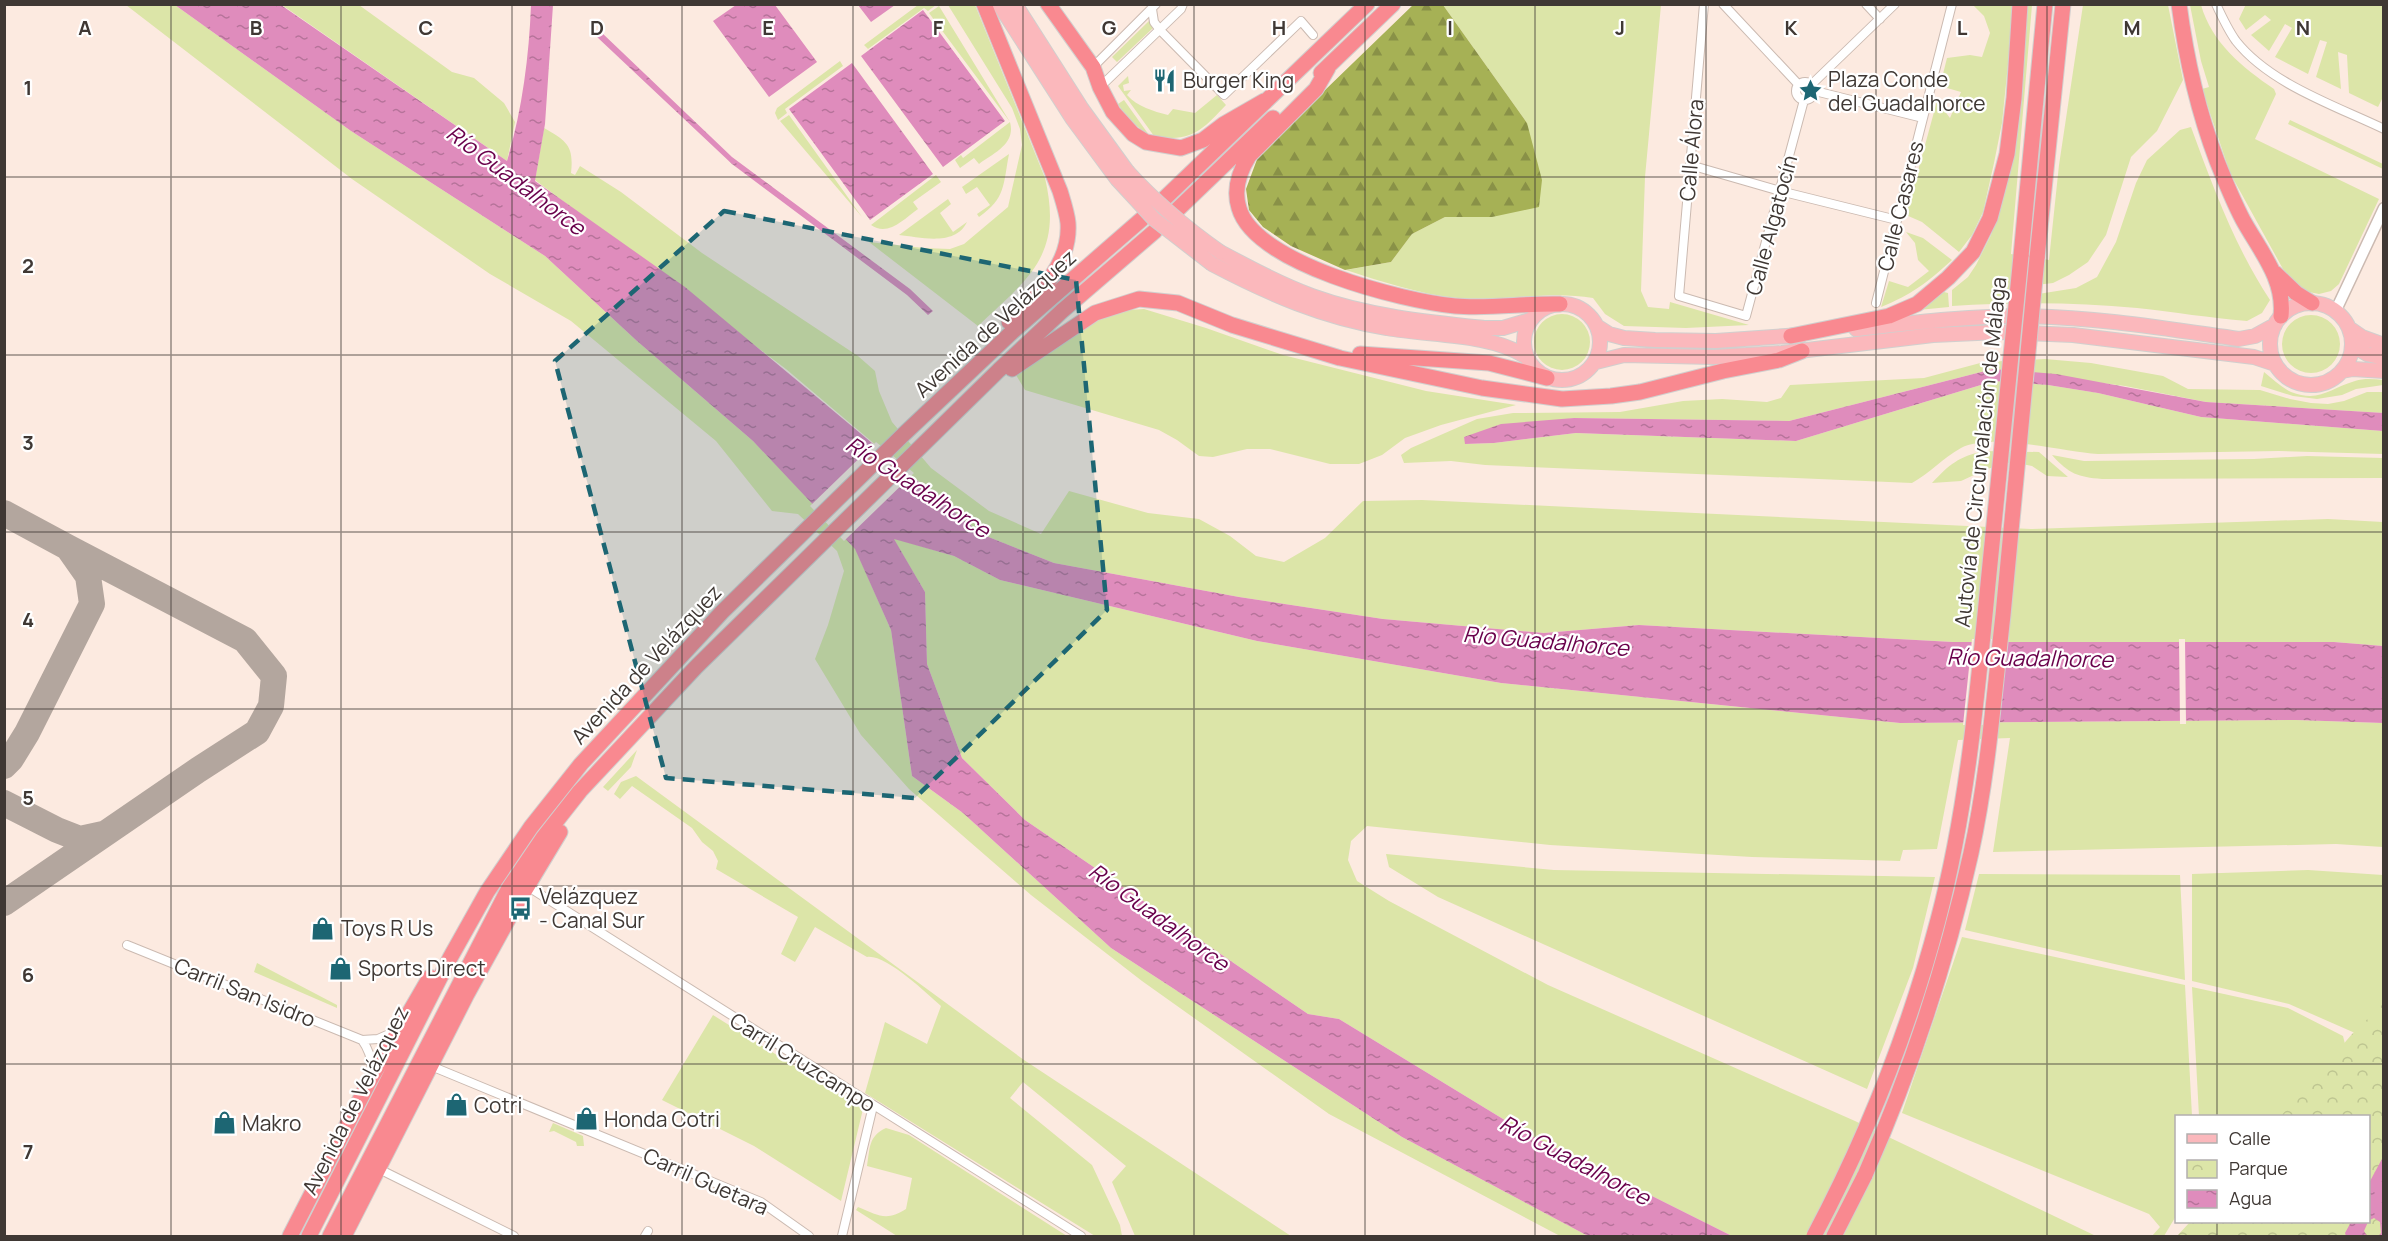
<svg xmlns="http://www.w3.org/2000/svg" width="2388" height="1241" font-family="Manrope,sans-serif">
	<defs>
		<pattern id="forest-firs" width="22" height="20" patternUnits="userSpaceOnUse" patternTransform="scale(1.5)"><rect width="22" height="20" fill="#a6b155"/><path d="M5 1l3.5 6h-7zM16 11l3.5 6h-7z" fill="#899147"/></pattern>
		<pattern id="park-crowns" width="20" height="18" patternUnits="userSpaceOnUse" patternTransform="scale(1.5)"><rect width="20" height="18" fill="#dce5a8"/><path d="M2 6a3 3 0 1 1 6 0M12 15a3 3 0 1 1 6 0" fill="none" stroke="#bec591"/></pattern>
		<pattern id="water-ripples" width="26" height="14" patternUnits="userSpaceOnUse" patternTransform="scale(1.5)"><rect width="26" height="14" fill="#df8cbc"/><path d="M2 4q2-2 4 0t4 0M15 11q2-2 4 0t4 0" fill="none" stroke="#b6739a"/></pattern>
	</defs>
	<rect width="100%" height="100%" fill="#fceae0"/>
	<path fill="#dce5a8" d="M2246 4 2383 5 2384 95 2378 107 2349 93 2347 55 2338 52 2341 89 2316 77 2327 42 2320 40 2308 74 2275 57 2292 28 2285 24 2269 51 2251 35 2271 20 2265 15 2246 30 2239 19Z
		M126 5H175L351 131 545 256 637 341 753 441 855 548 891 630 912 776 963 813 1111 948 1402 1137 1588 1236H1560L1329 1114 1142 981 1031 895 909 789 861 735 815 659 828 625 844 571 837 551 798 514 772 511 716 441 571 321 490 274 352 179Z
		M282 5H359L452 72 474 78 504 103 515 122 507 161Z
		M918 5H936L928 11 924 8 868 49 864 45Z
		M948 5H975L1045 178C1063 255 1030 277 978 326L869 242 924 248 950 249 964 244 1008 207 1022 145 1020 129 1012 108Z
		M1443 5H1661L1645 177 1641 291 1648 307 1669 309 1670 302 1749 325 1686 328 1624 326 1605 314 1593 298C1548 290 1503 302 1458 298 1419 294 1383 282 1346 270L1391 262 1412 234 1445 217H1492L1527 123Z
		M1973 5H2014L2002 123 1994 163 1983 212 1972 235 1959 252 1922 222 1906 215 1937 101 1950 118 1961 92 1940 86 1947 58 1970 55 1982 57 1990 33 1984 16Z
		M2027 5H2032L2011 254 2049 260 2059 165 2083 5H2168L2183 80 2157 131 2131 157 2106 235 2088 262 2069 275 2053 283 2027 286 2026 296 2076 288 2097 277 2116 242 2136 183 2147 160 2180 130 2191 127C2213 187 2235 247 2270 300L2262 313 2247 321C2210 318 2174 312 2137 308 2076 302 2014 302 1952 306V290L1968 277 1976 265 1991 235 2002 194Z
		M2190 5H2201C2212 43 2242 67 2274 89L2276 94 2255 139 2379 199 2339 284 2331 291 2319 294 2309 292 2295 284 2283 269 2230 173 2202 89 2209 87 2201 61Z
		M939 6 1010 122C1016 144 994 153 979 164L974 158 960 168 955 160 961 155 963 158 1010 122 929 13Z
		M1150 20 1153 28 1117 62 1112 57Z
		M840 61 843 66 785 109 787 113 778 120 775 113 777 108Z
		M1128 76 1129 83 1123 85 1124 91 1131 90 1127 95C1138 107 1153 111 1168 115L1173 109 1195 113 1217 95 1226 105C1202 130 1192 143 1154 136L1118 86Z
		M1124 100 1149 135C1136 127 1126 117 1118 104Z
		M789 115 862 217 780 121Z
		M2290 120 2383 164V169L2288 124Z
		M544 128C567 141 574 146 571 173L575 175 580 166 621 192 702 253 858 356 875 371 879 391 892 422 931 468 989 511 1041 534 1069 491 1148 513 1199 519 1230 536 1256 556 1284 562 1325 538 1363 501 1422 500 2031 529 2328 519 2383 522V646L2334 642H1953L1639 625 1544 633 1383 619 1239 597 1054 563 981 534 786 369 535 180Z
		M1009 154C1003 185 1006 198 979 217L977 214 990 205 977 187 966 194 962 187Z
		M936 175 941 182 913 202 918 209C904 219 888 237 871 225Z
		M948 199 951 204 940 213 953 232 967 222C955 247 920 237 899 235Z
		M1906 232 1923 238 1952 260C1928 282 1911 295 1881 307L1889 281 1908 287 1929 271 1918 260 1915 243Z
		M1944 292 1948 293 1949 307 1918 310Z
		M1144 309 1206 328 1283 355 1426 391 1516 405 1441 425 1405 438 1382 455 1359 464H1330L1270 449H1247L1213 457 1199 456 1177 440 1159 430 1025 390 1016 375C1046 352 1079 324 1116 312 1124 309 1135 310 1144 309Z
		M1534 342a28 28 0 1 1 56 0a28 28 0 1 1-56 0Z
		M2282 344a29 29 0 1 1 58 0a29 29 0 1 1-58 0Z
		M2045 359 2091 363 2163 376 2188 389 2260 390 2290 399 2311 403 2328 404 2344 401 2367 392H2383V413L2206 402 2125 386 1993 369 1789 421 1574 418 1464 437 1466 444 1494 443 1576 433 1796 441 1994 381 2048 385 2098 393 2201 417 2383 431V454L2279 451 2098 454C2062 452 1993 432 1961 448 1943 458 1930 473 1912 483L1485 465 1451 461 1404 463 1401 455 1411 448 1477 419 1513 413 1620 412 1683 401 1722 399 1767 402 1781 398 1790 385 1924 378 1984 362Z
		M2264 372C2273 379 2282 388 2291 392 2320 403 2330 388 2355 381 2364 378 2374 379 2383 380V385L2356 389 2342 395 2317 399 2293 396 2261 386Z
		M1984 451 2039 452 2068 477 2047 476 2032 466 2012 462 1987 469 1961 481 1932 483C1950 464 1958 457 1984 451Z
		M2052 455 2084 461 2254 459 2307 456 2383 458V478L2102 479C2078 477 2069 474 2052 455Z
		M893 538 954 556 1000 580 1257 641 1501 683 1900 723 2296 720 2383 723V847L2336 844 1993 852 2010 738 1958 740 1937 849 1903 850 1900 861 1752 857 1550 845 1367 826 1351 841 1348 860 1357 881 1389 901 1548 985 1855 1121 2096 1236H1732L1526 1133 1339 1019 1308 1014 1025 820 962 758 927 664 925 592Z
		M637 750 631 767 608 791 603 787Z
		M636 776 1024 1060 1291 1236H1135L1112 1182 1126 1166 1023 1082 1010 1098 1092 1165 1120 1225 1122 1236H1095L865 1093 885 1022 927 1044 941 1006C926 993 886 954 867 957L815 927 795 962 781 954 798 917 716 869 718 861 713 851 702 842 692 828 632 786 620 799 614 794 621 782Z
		M1386 854 1554 870 1935 877 1913 968 1867 1089 1438 897 1389 867Z
		M2308 870 2383 875V1005L2355 1033 2289 1004 2192 981V874Z
		M1979 874 2180 875 2185 980 1965 930Z
		M1962 937 2185 985 2192 1116H2176V1216L2164 1236H2152L2160 1227 2149 1214 1902 1113Z
		M257 963 337 1005V1008L254 972Z
		M2192 987 2288 1008 2343 1036 2345 1044 2285 1116H2199Z
		M713 1015 863 1109 841 1201 754 1146 662 1100Z
		M553 1123 583 1136 584 1146H577L576 1142 554 1131 549 1132Z
		M886 1128 909 1135 1067 1236H897L856 1210 858 1207C878 1215 886 1222 906 1209L912 1178 867 1166C870 1149 868 1136 886 1128Z"/>
	<path fill="url(#forest-firs)" d="M1414 4 1443 5 1527 123 1542 180 1539 207 1492 217H1445L1412 234 1391 262 1345 270 1291 246 1263 227 1249 210 1246 189 1259 154Z"/>
	<path fill="url(#park-crowns)" d="M2383 1004V1236H2177L2190 1222H2368V1116H2281L2353 1033Z"/>
	<path fill="url(#water-ripples)" d="M175 5H281L507 161C522 111 529 57 531 5H553L545 124 535 181 685 287 981 534 1054 563 1239 597 1383 619 1544 633 1639 625 1953 642H2334L2383 646V723L2296 720 1900 723 1501 683 1257 641 1000 580 954 556 894 539 925 592 927 664 962 758 1025 820 1308 1014 1339 1019 1526 1133 1732 1236H1588L1402 1137 1111 948 963 813 912 776 891 630 855 549 753 441 637 341 545 256 351 131Z
		M736 5H775L817 62 769 97 713 21Z
		M858 5H895L871 22Z
		M923 10 1005 121 943 167 861 56Z
		M601 32 732 157 910 289 933 311 928 315 907 295 732 164 597 37Z
		M852 63 933 174 870 220 789 109Z
		M1993 369 2056 374 2206 402 2384 413 2383 431 2201 417 2098 393 2048 385 1994 381 1796 441 1576 433 1494 443 1465 444 1464 437 1501 424 1574 418 1789 421Z
		M2383 1157V1236H2378L2381 1233 2380 1222 2374 1218 2368 1221 2369 1183Z
		M2351 1222H2368L2364 1231 2367 1236H2346L2345 1233Z"/>
	<path fill="#fceae0" d="M876 442 914 473 844 541 810 506Z
		M1972 639H2008L1999 725H1963Z
		M2179 639H2185L2186 724H2180Z"/>
	<g fill="none" stroke-linecap="round" stroke-linejoin="round">
		<path stroke="#b3a69e" stroke-width="26" d="M4 513 69 548 245 640 274 676 271 706 257 732 198 770 4 903
			M4 766 11 759 27 733 92 604 88 576 69 549
			M4 803 57 830 80 839 103 834"/>
		<defs>
			<path id="minor" d="M1704 4 1679 296 1746 316 1804 100
				M1723 4 1798 84
				M1866 4 1880 19
				M2216 4C2222 17 2228 30 2236 41 2270 84 2336 106 2384 129
				M1152 9 1154 22 1160 30 1224 95 1301 21 1313 35
				M1093 67 1156 4
				M1796 91a9 9 0 1 1 18 0a9 9 0 1 1-18 0Z
				M1812 84 1895 4
				M1100 87 1181 9 1183 4
				M1815 91 1923 118
				M1690 165 1780 191 1897 220
				M1876 303 1952 4
				M527 886 1081 1236
				M127 945 362 1040 378 1039 396 1031
				M362 1040C369 1050 373 1061 371 1073
				M431 1066 761 1202 809 1236
				M379 1169 514 1236
				M645 1236 648 1231
				M842 1236 873 1106"/>
			<path id="tertiary" d="M2336 310 2384 208"/>
			<path id="primary" d="M999 4 1072 118 1117 179
				M1015 4 1082 109 1127 171
				M1220 252C1250 268 1280 284 1312 296 1367 316 1427 322 1485 328H1503L1530 320
				M1212 264C1269 294 1324 318 1387 328 1431 336 1488 333 1525 356
				M2270 344a41 41 0 1 1 82 0a41 41 0 1 1-82 0Z
				M1524 342a38 38 0 1 1 76 0a38 38 0 1 1-76 0Z
				M1598 327 1609 334 1624 338 1655 340 1716 341 1801 335
				M2349 328 2362 337 2384 345
				M1856 329C1911 323 1968 316 2025 316 2096 317 2168 329 2239 339L2255 336 2275 325
				M2352 345 2367 354 2384 358
				M1596 362 1624 355 1714 357 1782 353 1933 335 1999 332 2073 335 2254 357 2275 364
				M2342 371 2353 369 2384 371"/>
			<path id="motorway" d="M984 4 1060 191C1063 201 1067 213 1068 223 1071 265 1037 296 1009 322
				M1048 4 1093 67 1100 87 1113 112 1133 134 1146 142 1181 148 1203 140 1224 124 1264 101
				M2179 4C2186 58 2198 111 2217 161 2225 181 2233 201 2243 220 2260 251 2285 279 2281 316
				M1328 68 1316 89 1249 156C1239 172 1233 189 1239 208 1255 264 1403 301 1455 306 1490 309 1525 303 1560 304
				M1321 73 1393 4
				M1165 198 1367 4
				M1177 210 1273 118
				M2021 256 2045 4
				M2037 258 2063 4
				M2275 273 2296 293 2312 303
				M1791 336 1889 316 1917 304 1948 278 1973 252 1990 218 2007 154 2014 98 2020 4
				M1360 354 1489 363 1547 378
				M1012 369 1095 313 1139 299 1178 303 1232 325 1340 358 1482 388 1562 399 1611 396 1640 392 1723 371 1779 360 1802 351
				M290 1236 369 1082 430 977
				M309 1236 450 958 487 892 531 827 581 764 722 612 904 434 1011 333 1142 219
				M330 1236 509 888 543 838 580 791 696 667 999 370 1062 311 1155 231
				M344 1236 466 996 516 905 560 832
				M1834 1236 1865 1175"/>
		</defs>
		<use href="#minor" stroke="#cbbab1" stroke-width="10"/>
		<use href="#tertiary" stroke="#cbbab1" stroke-width="13"/>
		<use href="#primary" stroke="#d1cfce" stroke-width="16"/>
		<use href="#motorway" stroke="#d1cfce" stroke-width="17"/>
		<use href="#minor" stroke="#fff" stroke-width="8"/>
		<use href="#tertiary" stroke="#fff" stroke-width="10"/>
		<use href="#primary" stroke="#fbb8bc" stroke-width="14"/>
		<use href="#motorway" stroke="#f98990" stroke-width="15"/>
		<defs>
			<path id="primary-bridge" d="M1127 171C1155 202 1186 228 1220 252
				M1117 179 1154 219 1212 264"/>
			<path id="motorway-bridge" d="M1865 1175C1911 1071 1946 965 1971 853 1988 775 1994 695 2003 615 2015 496 2025 377 2037 258
				M1814 1236C1867 1136 1909 1030 1938 920 1967 810 1977 697 1988 584 1999 475 2010 365 2021 256"/>
		</defs>
		<use href="#primary-bridge" stroke="#d1cfce" stroke-width="16" stroke-linecap="butt"/>
		<use href="#motorway-bridge" stroke="#d1cfce" stroke-width="17" stroke-linecap="butt"/>
		<use href="#primary-bridge" stroke="#fbb8bc" stroke-width="14"/>
		<use href="#motorway-bridge" stroke="#f98990" stroke-width="15"/>
	</g>
	<path fill="#1d6673" fill-opacity="0.2" stroke="#1d6673" stroke-width="4.5" stroke-dasharray="12 8" stroke-linejoin="round" d="M724 211 1076 280 1107 610 915 798 666 778 555 361Z"/>
	<path fill="none" stroke="#3f3834" stroke-width="1.5" stroke-opacity="0.55" d="M171 4V1236M341 4V1236M512 4V1236M682 4V1236M853 4V1236M1023 4V1236M1194 4V1236M1365 4V1236M1535 4V1236M1706 4V1236M1876 4V1236M2047 4V1236M2217 4V1116M4 177H2384M4 355H2384M4 532H2384M4 709H2384M4 886H2384M4 1064H2384M2217 1222V1236"/>
	<defs>
		<symbol id="restaurant-bare" viewBox="-9 -9 18 18"><path d="M-5-6h1v4h1v-4h1v4h1v-4h1v5L-1.5 .5V6h-2V.5L-5-1ZM5-6V6H3V1.5H1.5Q1.5-4 5-6Z" fill="#1d6673" stroke="#fff" stroke-width="2.5" paint-order="stroke"/></symbol>
		<symbol id="sight-bare" viewBox="-9 -9 18 18"><path d="M0-6L1.8-2.2L6-1.7L2.9 1.2L3.7 5.4L0 3.3L-3.7 5.4L-2.9 1.2L-6-1.7L-1.8-2.2Z" fill="#1d6673" stroke="#fff" stroke-width="2.5" paint-order="stroke"/></symbol>
		<symbol id="bus-bare" viewBox="-9 -9 18 18"><path d="M-5-6H5V4H4V6H2V4H-2V6H-4V4H-5ZM-3.5-4V0h7V-4ZM-3.5 1.2v1.5H-2V1.2ZM2 1.2v1.5H3.5V1.2Z" fill="#1d6673" stroke="#fff" stroke-width="2.5" paint-order="stroke"/></symbol>
		<symbol id="shop-bare" viewBox="-9 -9 18 18"><path d="M-5-2.5h2.3a2.7 3.5 0 0 1 5.4 0H5L5.5 6h-11ZM-1.5-2.5h3a1.5 2.3 0 0 0-3 0Z" fill="#1d6673" stroke="#fff" stroke-width="2.5" paint-order="stroke"/></symbol>
	</defs>
	<g fill-rule="evenodd">
		<use href="#restaurant-bare" x="1148" y="64" width="33" height="33"/>
		<use href="#sight-bare" x="1794" y="74" width="33" height="33"/>
		<use href="#bus-bare" x="504" y="892" width="33" height="33"/>
		<use href="#shop-bare" x="306" y="912" width="33" height="33"/>
		<use href="#shop-bare" x="324" y="952" width="33" height="33"/>
		<use href="#shop-bare" x="440" y="1088" width="33" height="33"/>
		<use href="#shop-bare" x="570" y="1102" width="33" height="33"/>
		<use href="#shop-bare" x="208" y="1106" width="33" height="33"/>
	</g>
	<g text-anchor="middle" dominant-baseline="central" stroke-width="4.5" stroke-linejoin="round" paint-order="stroke">
		<g font-size="21" fill="#3f3834" stroke="#fff" text-anchor="start">
			<text x="1828" y="79">Plaza Conde<tspan x="1828" dy="24">del Guadalhorce</tspan></text>
			<text x="1183" y="80">Burger King</text>
			<text x="539" y="896">Velázquez<tspan x="539" dy="24">- Canal Sur</tspan></text>
			<text x="341" y="928">Toys R Us</text>
			<text x="358" y="968">Sports Direct</text>
			<text x="474" y="1105">Cotri</text>
			<text x="604" y="1119">Honda Cotri</text>
			<text x="242" y="1123">Makro</text>
		</g>
		<g font-size="21" fill="#3f3834" stroke="#fff">
			<text transform="translate(1691 150) rotate(-85)">Calle Álora</text>
			<text transform="translate(1900 206) rotate(-76)">Calle Casares</text>
			<text transform="translate(1771 225) rotate(-75)">Calle Algatocín</text>
			<text transform="translate(995 323) rotate(-42)">Avenida de Velázquez</text>
			<text transform="translate(1980 452) rotate(-84)">Autovía de Circunvalación de Málaga</text>
			<text transform="translate(646 664) rotate(-47)">Avenida de Velázquez</text>
			<text transform="translate(245 992) rotate(22)">Carril San Isidro</text>
			<text transform="translate(803 1062) rotate(32)">Carril Cruzcampo</text>
			<text transform="translate(355 1100) rotate(-63)">Avenida de Velázquez</text>
			<text transform="translate(706 1181) rotate(24)">Carril Guetara</text>
		</g>
		<g font-size="22" font-style="italic" fill="#69014b" stroke="#fff">
			<text transform="translate(516 180) rotate(37)">Río Guadalhorce</text>
			<text transform="translate(918 487) rotate(33)">Río Guadalhorce</text>
			<text transform="translate(1546 641) rotate(5)">Río Guadalhorce</text>
			<text transform="translate(2030 658) rotate(1)">Río Guadalhorce</text>
			<text transform="translate(1159 917) rotate(36)">Río Guadalhorce</text>
			<text transform="translate(1575 1160) rotate(28)">Río Guadalhorce</text>
		</g>
	</g>
	<g font-size="20" text-anchor="middle" font-weight="bold" fill="#3f3834" stroke="#fff" stroke-width="4.5" stroke-linejoin="round" paint-order="stroke">
		<text x="85" y="35">A</text>
		<text x="256" y="35">B</text>
		<text x="426" y="35">C</text>
		<text x="597" y="35">D</text>
		<text x="768" y="35">E</text>
		<text x="938" y="35">F</text>
		<text x="1109" y="35">G</text>
		<text x="1279" y="35">H</text>
		<text x="1450" y="35">I</text>
		<text x="1620" y="35">J</text>
		<text x="1791" y="35">K</text>
		<text x="1962" y="35">L</text>
		<text x="2132" y="35">M</text>
		<text x="2303" y="35">N</text>
		<text x="28" y="95">1</text>
		<text x="28" y="273">2</text>
		<text x="28" y="450">3</text>
		<text x="28" y="627">4</text>
		<text x="28" y="805">5</text>
		<text x="28" y="982">6</text>
		<text x="28" y="1159">7</text>
	</g>
	<rect width="2388" height="1241" fill="none" stroke="#3f3834" stroke-width="12"/>
	<rect x="2175" y="1115" width="195" height="108" fill="#ffffff" stroke="#b2afae" stroke-width="1.5"/>
	<rect x="2187" y="1134" width="30" height="9" fill="#fbb8bc" stroke="#b2afae" stroke-width="1.5"/>
	<text x="2229" y="1145" font-size="18" fill="#3f3834">Calle</text>
	<rect x="2187" y="1160" width="30" height="18" fill="url(#park-crowns)" stroke="#b2afae" stroke-width="1.5"/>
	<text x="2229" y="1175" font-size="18" fill="#3f3834">Parque</text>
	<rect x="2187" y="1190" width="30" height="18" fill="url(#water-ripples)" stroke="#b2afae" stroke-width="1.5"/>
	<text x="2229" y="1205" font-size="18" fill="#3f3834">Agua</text>
</svg>
